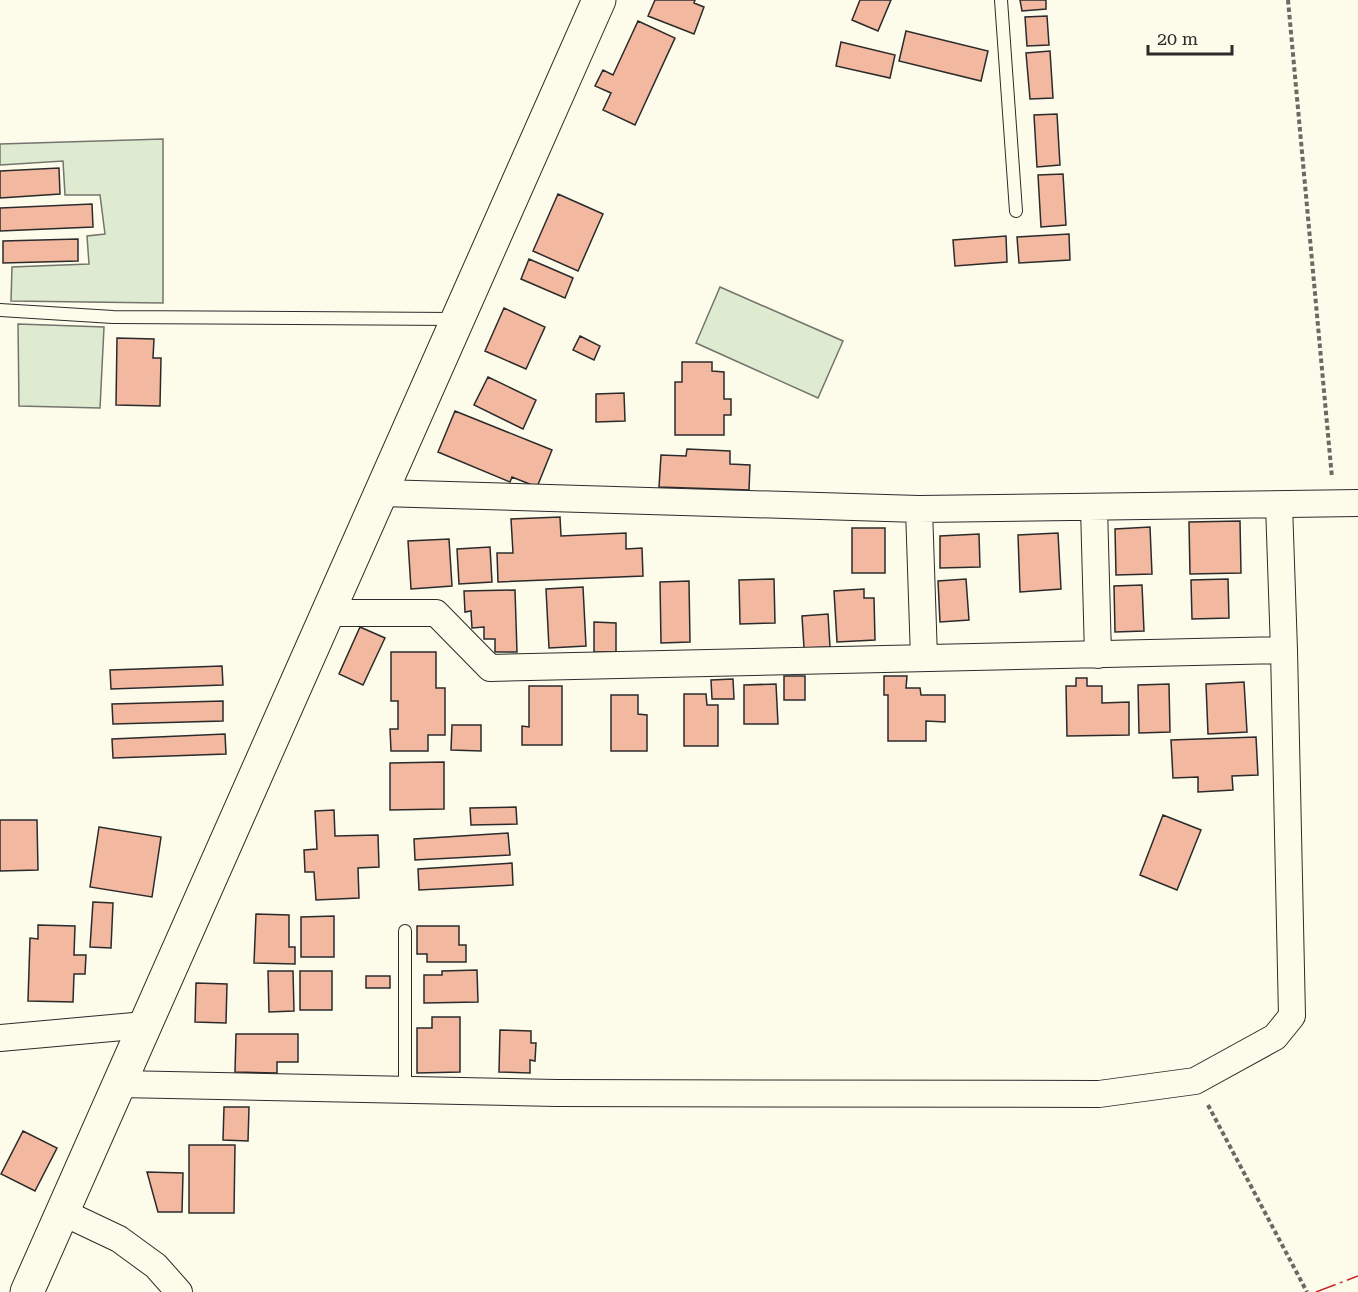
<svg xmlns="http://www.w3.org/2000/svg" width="1358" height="1292" font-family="'Roboto Serif',serif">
	<rect width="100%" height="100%" fill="#fdfbea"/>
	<path fill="#deebd1" stroke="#74746e" stroke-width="1.5" d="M163 139V303L11 301 12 267 89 264 87 236 105 234 100 195H65L63 161 0 165V144Z
		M720 287 843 341 818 398 696 343Z
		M18 324 104 327 100 408 19 406Z"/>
	<path fill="#f2b8a0" stroke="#2b2b2b" stroke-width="1.5" d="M655 0H695L694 3 704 7 694 34 648 16Z
		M860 0H891L878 31 852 20Z
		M1020 0H1046V9L1022 11Z
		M1047 16 1049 45 1027 46 1025 17Z
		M638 21 675 38 635 125 603 110 611 93 595 86 603 70 613 75Z
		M906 31 988 51 981 81 899 61Z
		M841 42 895 55 890 78 836 66Z
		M1050 51 1053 98 1030 99 1026 53Z
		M1057 114 1060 165 1037 167 1034 115Z
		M59 168 60 194 0 198V171Z
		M1063 174 1066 225 1041 227 1038 175Z
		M558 194 603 214 578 271 533 251Z
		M92 204 93 227 0 231V208Z
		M1069 234 1070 260 1019 263 1017 237Z
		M1006 236 1007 262 955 266 953 240Z
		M78 239V261L3 263V241Z
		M529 259 573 278 565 298 521 279Z
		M504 308 545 327 526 369 485 351Z
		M580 336 600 346 594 360 573 350Z
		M117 338 154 339 153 358H161L160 406 116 405Z
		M682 362H712V371L724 372V399H731V415H724V435H675V382H682Z
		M488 377 536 400 523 429 474 405Z
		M624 393 625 421 596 422V394Z
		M455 411 552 450 537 487 512 477 510 482 438 452Z
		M687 449 730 451V464L750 465 749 490 659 487 661 455 686 456Z
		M560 517 561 536 626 533V549L642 548 643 576 498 582 497 553H513L511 519Z
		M1240 521 1241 573 1190 574 1189 522Z
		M1150 527 1152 574 1116 575 1115 529Z
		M852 528H885V573H852Z
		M1058 533 1061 589 1020 592 1018 535Z
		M979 534 980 567 940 568V536Z
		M449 539 452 586 411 589 408 541Z
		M490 547 492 582 459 584 457 549Z
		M774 579 775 623 740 624 739 580Z
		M966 579 969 620 940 622 938 581Z
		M1228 579 1229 618 1192 619 1191 580Z
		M689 581 690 642 661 643 660 582Z
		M1142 585 1144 631 1115 632 1114 586Z
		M583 587 586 646 549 648 546 589Z
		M864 589V598H874L875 640 837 642 834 591Z
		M515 590 517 652H495V639H484V627L472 628 471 611 465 612 464 591Z
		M828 614 830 647 804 648 802 616Z
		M594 622 616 623V652H594Z
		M360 627 385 638 363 685 339 674Z
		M391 652H436V688H445V735H428V751H391L390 729H398V701H391Z
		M222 666 223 685 111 689 110 670Z
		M784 676H805V700H784Z
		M884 676H907L906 688H920L921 695H945V722L926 721V741H888V695H884Z
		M1076 678H1087V686H1102V703L1129 702V735L1067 736 1066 686H1076Z
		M733 679 734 699H712L711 680Z
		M1244 682 1247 732 1208 734 1206 684Z
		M776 684 778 724H744V685Z
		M1169 684 1170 732 1139 733 1138 685Z
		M529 686H562V745H522V726L529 727Z
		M684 694H706L707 705H718V746H684Z
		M611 695H638V714L647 715V751H611Z
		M223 701V721L113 724 112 704Z
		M452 725H481V751L451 750Z
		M225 734 226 754 113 758 112 739Z
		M1256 737 1258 775 1232 776 1233 790 1198 792V777L1173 778 1171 740Z
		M444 762V809L390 810V763Z
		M516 807 517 824 471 825 470 808Z
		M334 810 335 836 378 835 379 867 358 868 359 898 316 900 314 872H305L304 850 317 849 315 811Z
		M1163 815 1201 830 1177 890 1140 875Z
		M0 820H37L38 870 0 871Z
		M99 827 161 837 152 897 90 887Z
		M508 833 510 855 415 860 414 839Z
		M512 863 513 885 419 890 418 869Z
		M93 902 113 903 111 948 90 947Z
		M256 914 289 915V947H295V964L254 963Z
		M334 916V957H301V917Z
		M38 925 75 926 74 955H86L85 974H74L73 1002 28 1001 30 938 38 939Z
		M417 926H459V945H466V962H427V954H417Z
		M477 970 478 1002 424 1003V975H442V971Z
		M268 971H293L294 1011 269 1012Z
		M300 971H332V1010H300Z
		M366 976H390V988H366Z
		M196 983 227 984 226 1023 195 1022Z
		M432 1017H460V1072L417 1073V1028H432Z
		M500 1030 531 1031V1043H536L535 1061 530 1060V1073L499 1072Z
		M236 1034H298V1062H277V1073L235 1072Z
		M224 1107H249L248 1141 223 1140Z
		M23 1131 57 1148 35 1191 1 1174Z
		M189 1145H235L234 1213H189Z
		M147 1172 183 1173 182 1212H158Z"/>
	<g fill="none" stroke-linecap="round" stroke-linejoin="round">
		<defs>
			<path id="lane" d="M1001 0 1016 211
				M0 310 113 317 454 319
				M405 1090V931"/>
			<path id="street" d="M381 493 919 509 1358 503
				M1279 505 1284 650
				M1094 507 1098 655
				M919 509 924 658
				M0 1038 145 1025
				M119 1084 557 1093 1099 1094 1195 1081 1275 1037 1292 1016 1284 650 490 668 436 613H328
				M62 1212 119 1239 156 1266 179 1292"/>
			<path id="secondary" d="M27 1292 599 0"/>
		</defs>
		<use href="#lane" stroke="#2b2b2b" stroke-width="14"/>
		<use href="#street" stroke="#2b2b2b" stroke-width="28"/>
		<use href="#secondary" stroke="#2b2b2b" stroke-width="35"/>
		<path stroke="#6a6964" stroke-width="4" stroke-dasharray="4.5 3" stroke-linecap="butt" d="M1288 0 1332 478
			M1208 1105 1307 1292"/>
		<use href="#lane" stroke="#fdfbea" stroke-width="12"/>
		<use href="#street" stroke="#fdfbea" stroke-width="26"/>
		<use href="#secondary" stroke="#fdfbea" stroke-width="33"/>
		<path stroke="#c62828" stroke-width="1.5" stroke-dasharray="21 4.5 3 4.5" stroke-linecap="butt" d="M1316 1292 1358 1276"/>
	</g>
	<path d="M1148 45v9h84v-9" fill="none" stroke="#2b2b2b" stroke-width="3"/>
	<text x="1157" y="45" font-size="18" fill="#2b2b2b" stroke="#fdfbea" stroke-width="4.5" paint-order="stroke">20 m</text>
</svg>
